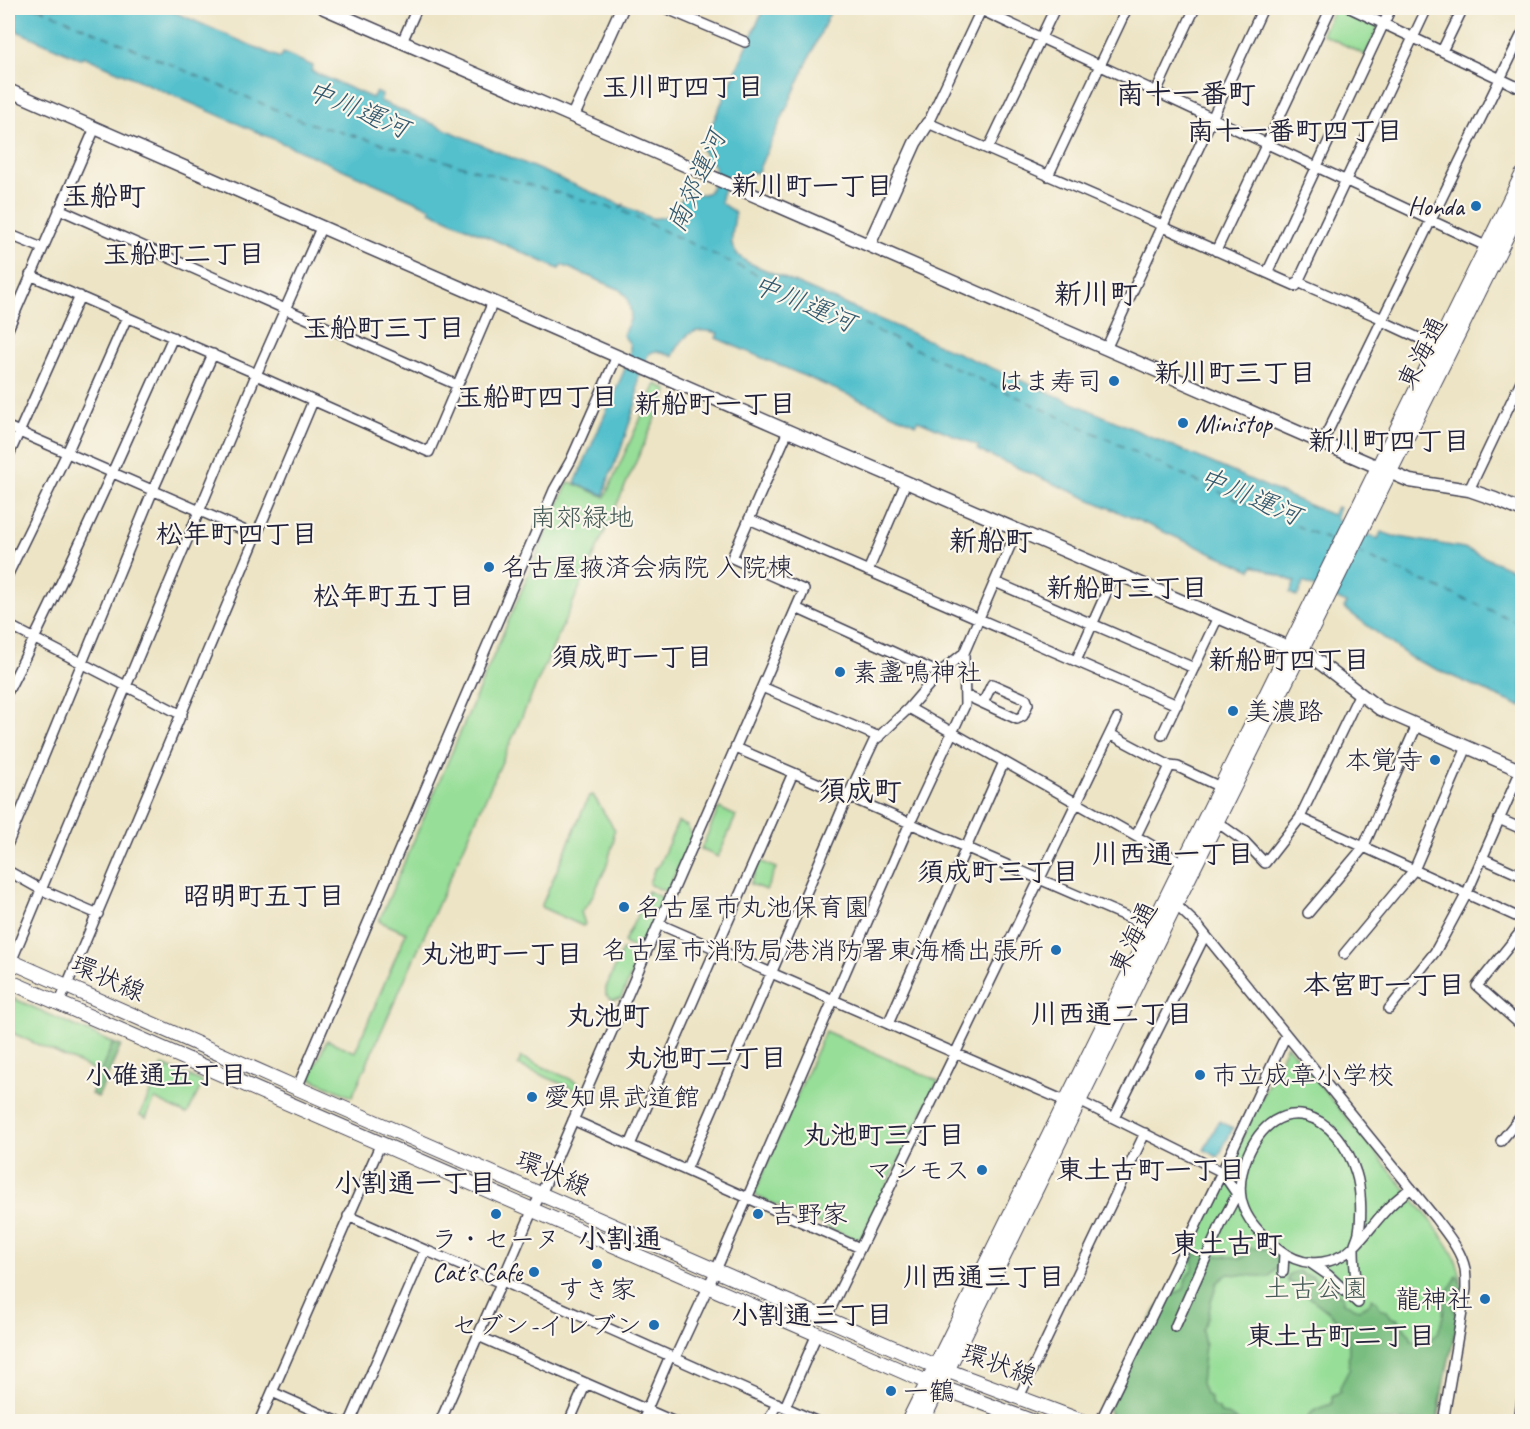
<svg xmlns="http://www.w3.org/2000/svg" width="1530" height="1429" font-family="Caveat,'Klee One',sans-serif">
	<rect width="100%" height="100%" fill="#fbf7ec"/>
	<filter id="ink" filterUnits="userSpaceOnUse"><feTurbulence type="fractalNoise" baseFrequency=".0167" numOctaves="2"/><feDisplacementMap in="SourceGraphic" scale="12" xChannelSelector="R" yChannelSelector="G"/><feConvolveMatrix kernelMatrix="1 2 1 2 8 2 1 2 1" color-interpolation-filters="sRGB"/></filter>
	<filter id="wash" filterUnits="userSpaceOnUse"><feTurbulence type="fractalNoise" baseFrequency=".008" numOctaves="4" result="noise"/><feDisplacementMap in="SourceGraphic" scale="24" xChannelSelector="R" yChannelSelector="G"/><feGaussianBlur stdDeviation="1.35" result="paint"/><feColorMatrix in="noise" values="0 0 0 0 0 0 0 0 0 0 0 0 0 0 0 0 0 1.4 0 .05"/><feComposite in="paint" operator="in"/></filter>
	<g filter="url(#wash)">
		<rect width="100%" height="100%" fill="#ede4c5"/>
		<path fill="#97de98" stroke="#5c806a" stroke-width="1.5" d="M1337 8 1377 26 1378 29 1365 55 1322 34 1334 9Z
			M656 384 668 390 352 1097 310 1078 327 1040 355 1052 406 933 379 921 568 483 570 482 605 497Z
			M593 795 615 830 613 834 614 840 606 868 589 903 581 912 585 924 583 926 541 907 589 796Z
			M719 808 736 816 718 857 701 849Z
			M678 822 687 826 692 835 667 892 650 885 649 883 655 868 658 867Z
			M760 861 776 868 766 890 750 884Z
			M648 891 665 899 642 951 625 944 624 942 642 906 641 904Z
			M622 950 639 957 621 998 613 1000 606 995V988Z
			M8 996 113 1043 100 1073 8 1031Z
			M825 1031 938 1081 862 1236 856 1240 756 1196 755 1192Z
			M1287 1045 1428 1217C1444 1239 1462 1259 1461 1288L1438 1421 1120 1422 1110 1418 1109 1414Z
			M521 1057 577 1082 582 1089 581 1092 518 1065Z
			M163 1065 203 1082 188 1113 186 1114 155 1099 146 1118 140 1115Z"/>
		<path fill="#79bd80" stroke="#4e705e" stroke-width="1.5" d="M113 1043 121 1046 98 1097 91 1094Z
			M1247 1248 1270 1249 1279 1253 1281 1260 1276 1269 1269 1277 1228 1274 1217 1283 1211 1301 1208 1318 1202 1330 1205 1345 1201 1383 1205 1394 1210 1397 1212 1406 1219 1409 1221 1414 1230 1416 1237 1421H1116L1108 1409 1157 1307 1171 1296 1184 1289 1186 1278 1193 1268 1194 1255 1202 1254 1243 1258Z
			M1299 1271 1304 1275 1313 1276 1317 1284 1332 1286 1336 1293 1343 1296V1303L1359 1309 1369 1304 1372 1298 1377 1301 1380 1308 1386 1310 1392 1318 1398 1319 1410 1335 1412 1341 1422 1338 1430 1339 1438 1333 1443 1316 1445 1297 1457 1276 1464 1289 1461 1298 1453 1303 1454 1311 1459 1317 1445 1376 1437 1421H1306C1310 1410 1321 1407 1332 1404V1396L1340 1392V1387L1350 1368C1346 1358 1351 1352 1348 1340 1343 1321 1325 1309 1310 1298 1306 1295 1304 1290 1300 1288 1296 1285 1291 1283 1287 1281L1289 1274Z"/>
		<path fill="#53c0cc" stroke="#3a7184" stroke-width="1.5" d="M8 8H165L280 58 283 53 313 66 311 71 372 98 376 92 382 95 380 101 651 218C676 220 674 205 687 193 693 193 702 196 707 193 713 189 718 172 714 166 713 163 708 161 706 160L704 153 701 149 764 8H832L757 173 752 172 743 178 733 175C727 184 720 192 721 203L733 211 735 214C733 237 724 247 747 262L1332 515 1337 507 1339 508 1336 519 1378 539 1381 532 1393 536 1464 548 1522 574V707L1411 658 1344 608 1346 603 1304 582 1297 597 1290 593 1295 582 1254 565 1251 570 977 450 979 446 918 420 916 424 716 338 718 333C692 326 684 334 673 356L661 352 657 351 652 352 648 355 638 377 637 399 621 449 609 477 604 495 575 483 624 371 630 352V344L623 335 630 320 631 312 627 297 619 289 562 265 559 269 430 211 431 208 83 56 81 59 8 27Z
			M1219 1121 1233 1128 1218 1157 1204 1150Z"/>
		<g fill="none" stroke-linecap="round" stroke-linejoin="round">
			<path stroke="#33596e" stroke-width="1.5" stroke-dasharray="8 6" stroke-linecap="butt" d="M39 8 305 122 619 210 624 204V212L1228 496 1334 542
				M1358 553 1522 624"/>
		</g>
	</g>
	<g filter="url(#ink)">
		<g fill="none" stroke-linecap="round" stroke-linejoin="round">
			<defs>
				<path id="street" d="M665 8 745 42
					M982 8 928 123 1162 225
					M1350 8 1522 89
					M981 10 1490 248
					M402 42 417 8
					M1442 51 1463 8
					M1156 92 1195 8
					M988 149 1055 8
					M1048 176 1127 8
					M59 209 457 385
					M1161 226 1296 286 1427 8
					M8 234 42 248
					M1216 251 1331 8
					M1267 273 1391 8
					M30 275 257 374
					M1298 282 1383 319
					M1382 321 1438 347
					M8 329 95 128
					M1106 349 1263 8
					M256 375 429 452 493 302
					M8 427 257 536
					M1322 443 1522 34
					M8 457 80 296
					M1469 490 1522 379
					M749 519 1177 705
					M868 571 906 482
					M8 574 67 453 127 317
					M995 582 1194 668
					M796 608 939 673
					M8 625 182 715
					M1076 661 1115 573
					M762 687 879 737
					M8 691C67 575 120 456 173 337
					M965 695 1017 719 1023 716 1028 704 1026 699 992 684 983 703
					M909 708 1183 863
					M1110 734 1170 766 1136 836
					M1162 735 1218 617
					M736 748 1155 929
					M1170 766 1178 767 1220 787
					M1300 818 1522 919
					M1499 819 1522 829
					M1217 822 1245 842 1265 863 1300 818 1303 811 1360 693
					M8 843 153 490 213 354
					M1482 858 1522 876
					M8 871 42 890 98 914
					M1172 901 1198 926 1436 1219C1447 1234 1461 1250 1465 1269 1466 1275 1466 1282 1466 1289L1443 1422
					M1308 913 1363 848 1417 725
					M659 924 1065 1101
					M1522 930 1477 986 1522 1026
					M1344 954 1414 870 1467 747
					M11 962 256 375 321 228
					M59 1004 313 401
					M1389 1009 1435 952 1445 934 1466 895 1521 770
					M888 1024 1004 762
					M297 1088 554 490 571 460 617 356
					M1079 1101 1222 1172 1237 1194 1222 1222 1175 1327
					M1114 1118 1205 935
					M573 1120 860 1248
					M1501 1141 1522 1115
					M630 1145 793 773
					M686 1170 848 796 874 741 909 708 939 673 964 653 1017 530
					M348 1216 425 1250
					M1309 1262 1328 1275 1358 1303C1357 1285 1354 1267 1354 1249 1354 1243 1358 1238 1359 1232 1362 1216 1361 1188 1356 1173 1338 1112 1276 1087 1247 1157 1230 1199 1246 1224 1280 1250 1299 1265 1322 1267 1343 1255 1356 1249 1376 1220 1387 1209 1394 1201 1403 1195 1411 1188
					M1283 1272 1284 1254
					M502 1281 533 1209 541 1194 804 590 732 558 788 431
					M826 1318 955 1054 1117 719
					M478 1336 675 1422
					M675 1358 716 1270 910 823 965 705 964 653
					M272 1392 339 1422
					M1019 1397 1145 1133
					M785 1407 817 1334
					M647 1409 670 1356
					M259 1422 381 1143
					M350 1422 425 1250 501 1283
					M440 1422 502 1281 818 1422
					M569 1422 586 1383
					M642 1422 648 1410
					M768 1422 777 1403
					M1100 1422 1222 1172 1286 1035
					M1519 1422 1522 1399"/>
				<path id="secondary" d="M324 8 1410 481 1469 490 1495 499 1522 511
					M8 90 788 431 1218 617 1288 647 1303 650 1380 709 1522 771
					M573 116 622 8
					M869 245 915 143 928 123"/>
				<path id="primary" d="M8 960 297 1088 935 1366 1084 1422
					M8 981 927 1382 1034 1422
					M908 1422 1522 175
					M922 1422 1162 932 1522 205"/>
			</defs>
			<use href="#street" stroke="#403f50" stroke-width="12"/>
			<use href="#secondary" stroke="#403f50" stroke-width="15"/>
			<use href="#primary" stroke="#403f50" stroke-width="16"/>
			<use href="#street" stroke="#fff" stroke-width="9"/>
			<use href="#secondary" stroke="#fff" stroke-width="12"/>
			<use href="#primary" stroke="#fff" stroke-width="14"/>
		</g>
	</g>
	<g fill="#1f6fb2" stroke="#fbf7ec" stroke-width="2">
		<circle cx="1476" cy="206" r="6"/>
		<circle cx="1114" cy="381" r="6"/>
		<circle cx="1183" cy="423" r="6"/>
		<circle cx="489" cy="567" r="6"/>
		<circle cx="840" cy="672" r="6"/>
		<circle cx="1233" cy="711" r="6"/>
		<circle cx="1435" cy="760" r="6"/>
		<circle cx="624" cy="907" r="6"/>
		<circle cx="1056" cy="950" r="6"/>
		<circle cx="1200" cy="1075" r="6"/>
		<circle cx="532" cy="1097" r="6"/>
		<circle cx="982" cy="1170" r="6"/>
		<circle cx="496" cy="1214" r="6"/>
		<circle cx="758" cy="1214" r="6"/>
		<circle cx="597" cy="1264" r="6"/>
		<circle cx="534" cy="1272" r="6"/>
		<circle cx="1485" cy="1299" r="6"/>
		<circle cx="654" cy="1325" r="6"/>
		<circle cx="891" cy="1391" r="6"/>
	</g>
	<g text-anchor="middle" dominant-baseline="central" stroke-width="4.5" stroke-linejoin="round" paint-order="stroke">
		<g font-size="26" fill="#22223b" stroke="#fbf7ec" text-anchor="start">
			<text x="1464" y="206" text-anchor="end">Honda</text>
			<text x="1102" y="381" text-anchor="end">はま寿司</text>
			<text x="1195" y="423">Ministop</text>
			<text x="501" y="567">名古屋掖済会病院 入院棟</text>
			<text x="852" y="672">素盞鳴神社</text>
			<text x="1245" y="711">美濃路</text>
			<text x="1423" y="760" text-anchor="end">本覚寺</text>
			<text x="636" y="907">名古屋市丸池保育園</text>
			<text x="1044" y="950" text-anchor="end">名古屋市消防局港消防署東海橋出張所</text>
			<text x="1212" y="1075">市立成章小学校</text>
			<text x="544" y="1097">愛知県武道館</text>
			<text x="970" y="1170" text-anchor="end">マンモス</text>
			<text x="770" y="1214">吉野家</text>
			<text x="496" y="1239" text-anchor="middle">ラ・セーヌ</text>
			<text x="522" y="1272" text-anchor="end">Cat's Cafe</text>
			<text x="597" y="1289" text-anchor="middle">すき家</text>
			<text x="1473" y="1299" text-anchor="end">龍神社</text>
			<text x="642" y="1325" text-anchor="end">セブン-イレブン</text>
			<text x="903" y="1391">一鶴</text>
		</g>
		<g font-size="26" fill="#22223b" stroke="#fbf7ec">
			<text transform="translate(1422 353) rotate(-63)">東海通</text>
			<text transform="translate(1133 938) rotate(-64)">東海通</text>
			<text transform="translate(108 978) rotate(24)">環状線</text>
			<text transform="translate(553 1173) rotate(23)">環状線</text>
			<text transform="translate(999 1364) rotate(20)">環状線</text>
		</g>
		<g font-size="26" fill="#455a57" stroke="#fbf7ec">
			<text x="582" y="517">南郊緑地</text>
			<text x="1316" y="1288">土古公園</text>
		</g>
		<g font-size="27" font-weight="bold" fill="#22223b" stroke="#fbf7ec">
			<text x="683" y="87">玉川町四丁目</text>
			<text x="1295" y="131">南十一番町四丁目</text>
			<text x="812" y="186">新川町一丁目</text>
			<text x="184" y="254">玉船町二丁目</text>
			<text x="384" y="328">玉船町三丁目</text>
			<text x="1235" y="373">新川町三丁目</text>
			<text x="537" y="397">玉船町四丁目</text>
			<text x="715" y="404">新船町一丁目</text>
			<text x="1389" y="441">新川町四丁目</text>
			<text x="237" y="534">松年町四丁目</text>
			<text x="1127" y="588">新船町三丁目</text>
			<text x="394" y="596">松年町五丁目</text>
			<text x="632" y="657">須成町一丁目</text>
			<text x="1289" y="660">新船町四丁目</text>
			<text x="1173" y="854">川西通一丁目</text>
			<text x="998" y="872">須成町三丁目</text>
			<text x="264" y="896">昭明町五丁目</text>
			<text x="502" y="954">丸池町一丁目</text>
			<text x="1384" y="985">本宮町一丁目</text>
			<text x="1112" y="1014">川西通二丁目</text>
			<text x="706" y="1058">丸池町二丁目</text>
			<text x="166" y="1075">小碓通五丁目</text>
			<text x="884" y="1135">丸池町三丁目</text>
			<text x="1151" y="1170">東土古町一丁目</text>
			<text x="415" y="1183">小割通一丁目</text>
			<text x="984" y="1277">川西通三丁目</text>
			<text x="812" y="1315">小割通三丁目</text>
			<text x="1341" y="1336">東土古町二丁目</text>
		</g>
		<g font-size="27" font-style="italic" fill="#33596e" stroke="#fbf7ec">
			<text transform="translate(358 109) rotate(23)">中川運河</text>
			<text transform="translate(696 181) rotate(-66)">南郊運河</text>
			<text transform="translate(804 303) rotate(23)">中川運河</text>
			<text transform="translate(1250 496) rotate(23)">中川運河</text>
		</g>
		<g font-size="28" font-weight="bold" fill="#22223b" stroke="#fbf7ec">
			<text x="1186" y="93">南十一番町</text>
			<text x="104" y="195">玉船町</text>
			<text x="1096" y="293">新川町</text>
			<text x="991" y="540">新船町</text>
			<text x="860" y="790">須成町</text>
			<text x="608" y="1015">丸池町</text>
			<text x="620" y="1238">小割通</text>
			<text x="1227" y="1243">東土古町</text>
		</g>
	</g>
	<rect width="1530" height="1429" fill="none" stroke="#fbf7ec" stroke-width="30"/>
</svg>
